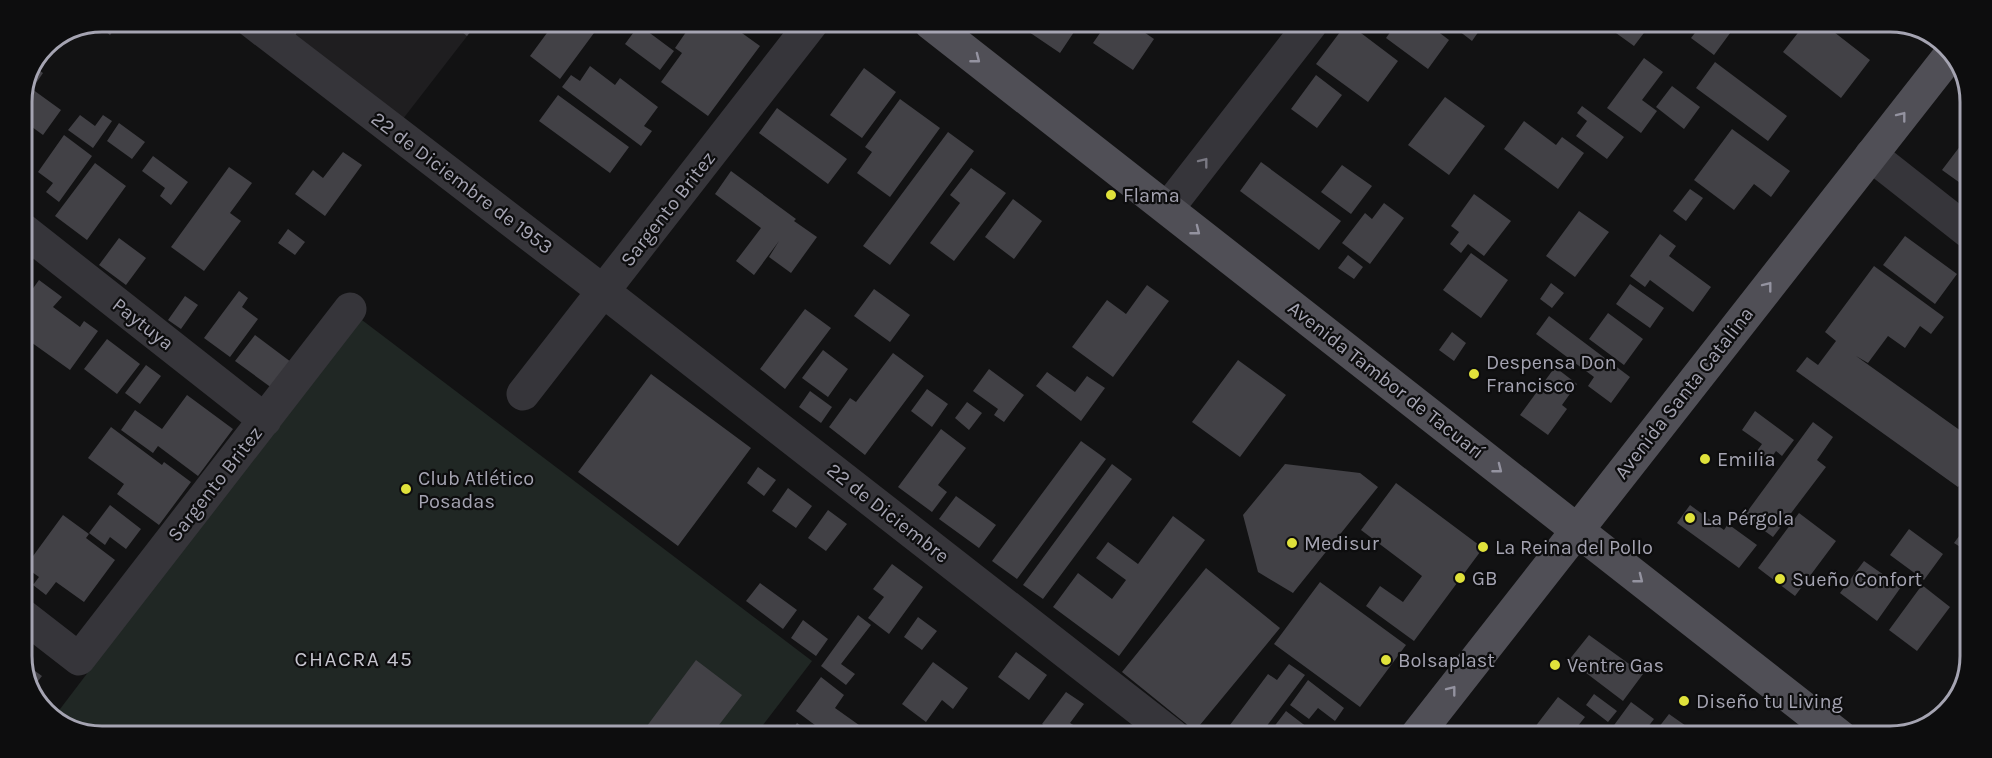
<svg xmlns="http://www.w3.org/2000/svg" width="1992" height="758" font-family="Karla,sans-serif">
	<rect width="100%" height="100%" fill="#121213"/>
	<path fill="#1f1e20" d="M265 21 478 22 399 124Z"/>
	<path fill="#202724" d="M358 317 812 661 756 734 75 733 54 717Z"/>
	<path fill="#424146" d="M101 21H121L110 35 95 23Z
		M265 21H305L291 41Z
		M449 22H478L467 36Z
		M555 22H580L594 33 560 79 530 56Z
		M693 22 728 23 760 46 708 116 661 82 682 53 675 48Z
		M1030 23H1080L1060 53 1026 30Z
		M1107 23H1131L1154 39 1133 70 1093 43Z
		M1346 24H1349L1398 61 1368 102 1316 64Z
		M1396 24H1428L1449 40 1428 69 1386 38Z
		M1450 24H1484L1472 41Z
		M639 25 674 51 660 70 625 44Z
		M1622 25H1650L1634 46 1616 33Z
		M1701 25H1736L1714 55 1691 38Z
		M1804 25H1825L1870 60 1841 98 1783 52Z
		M1644 58 1663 72 1642 100 1657 111 1641 133 1607 108Z
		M1715 62 1787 116 1768 141 1696 88Z
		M590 66 615 85 620 78 658 107 644 126 652 131 641 146 562 87 571 75 580 81Z
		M34 67 43 73 32 89 61 110 43 135 21 119V96Z
		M864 68 896 92 862 138 830 115Z
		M1316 75 1342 95 1317 128 1291 109Z
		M1672 86 1700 107 1684 129 1656 107Z
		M558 95 629 147 610 173 539 121Z
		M1445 97 1485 126 1449 175 1408 145Z
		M900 99 940 128 890 197 857 173 872 152 865 147Z
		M1582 106 1624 137 1607 159 1576 136 1587 121 1577 113Z
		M777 108 847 159 828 184 759 133Z
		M80 115 95 126 103 115 112 121 93 148 68 130Z
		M1524 121 1556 145 1562 137 1584 153 1558 189 1504 149Z
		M119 123 145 142 132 159 107 141Z
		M1732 129 1790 171 1771 197 1754 184 1734 210 1694 180Z
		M948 132 974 151 890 265 863 246Z
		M64 135 92 156 59 202 46 192 53 183 38 172Z
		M1964 141 1970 146V190L1942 170Z
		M343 152 362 165 325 216 295 194 313 170 323 178Z
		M153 156 188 182 171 205 160 196 165 188 142 171Z
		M1261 162 1341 221 1319 250 1240 191Z
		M95 163 126 186 87 240 55 216Z
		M1342 165 1372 186 1351 214 1321 192Z
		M229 167 252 183 230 213 241 221 204 271 171 247Z
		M971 168 1006 193 954 261 930 243 960 203 950 195Z
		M731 171 796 219 794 221 817 237 791 273 769 257 779 241 754 275 736 261 761 228 715 194Z
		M1690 189 1703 198 1686 221 1673 211Z
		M1474 194 1511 221 1484 256 1468 244 1461 253 1450 244 1459 232 1451 226Z
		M1013 199 1042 221 1014 259 985 237Z
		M1384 203 1404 218 1370 264 1342 243 1365 213 1372 219Z
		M1579 211 1609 232 1575 277 1546 256Z
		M288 229 305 242 295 255 278 243Z
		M1660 234 1676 246 1669 256 1711 287 1693 312 1650 280 1645 287 1630 276Z
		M1905 236 1957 274 1935 304 1883 265Z
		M119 238 146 258 126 285 99 265Z
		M1471 253 1508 280 1481 318 1443 290Z
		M1348 255 1363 267 1354 279 1338 268Z
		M1874 266 1944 317 1931 334 1920 326 1905 348 1888 336 1868 363 1856 356 1968 436V473L1958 487 1796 371 1807 357 1818 365 1836 341 1825 332Z
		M39 280 62 297 53 307 80 327 84 321 98 331 70 370 21 335V305Z
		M1551 283 1564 293 1552 308 1540 299Z
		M1630 284 1664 308 1650 328 1616 304Z
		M1147 285 1169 301 1113 377 1072 347 1107 300 1126 314Z
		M874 289 910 315 890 342 854 316Z
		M239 291 248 298 242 307 258 319 230 357 204 338Z
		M185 296 198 305 181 329 168 320Z
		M805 309 831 328 785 389 760 369Z
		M1608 313 1643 339 1624 365 1589 339Z
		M1549 316 1630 377 1611 403 1588 386 1594 377 1536 334Z
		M1452 332 1466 343 1454 361 1439 350Z
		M255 335 295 365 276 391 235 361Z
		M107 339 140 364 117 394 84 369Z
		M823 350 848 369 828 397 802 378Z
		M893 353 924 376 865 455 829 427 850 398 856 402Z
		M1238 360 1286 395 1240 457 1192 422Z
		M146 365 161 376 140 404 125 393Z
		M1555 367 1577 384 1562 405 1567 409 1548 435 1520 415Z
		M989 369 1024 395 1004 422 994 415 998 409 973 391Z
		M1047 372 1075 392 1087 376 1105 388 1081 421 1036 386Z
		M651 374 751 448 678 546 578 472Z
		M927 389 948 404 932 427 911 411Z
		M810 391 832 407 821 423 799 407Z
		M187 395 233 429 198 476 158 446 153 453 121 430 135 410 162 429Z
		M967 402 982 413 969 430 955 418Z
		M1755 411 1794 440 1782 456 1776 451 1767 464 1754 455 1762 444 1742 430Z
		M1813 422 1833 437 1817 460 1826 467 1773 537 1744 516Z
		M111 427 162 465 164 462 191 482 159 525 117 494 124 484 88 458Z
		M941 429 966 448 938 485 947 492 932 512 898 487Z
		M1081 441 1106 459 1017 579 992 561Z
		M1112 464 1132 479 1043 599 1023 585Z
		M1285 464 1360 473 1378 487 1293 593 1258 572 1243 515Z
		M758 467 776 480 764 496 747 483Z
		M1396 483 1483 548 1414 641 1366 606 1380 586 1403 602 1422 576 1361 530Z
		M788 488 812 506 796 528 772 511Z
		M956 496 996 525 979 548 939 519Z
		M110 505 141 529 126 549 110 537 105 545 89 533Z
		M1690 505 1724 530 1728 524 1757 545 1739 568 1677 523Z
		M828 510 847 524 826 551 808 538Z
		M1799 513 1836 541 1795 596 1758 568Z
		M63 515 89 534 86 538 115 560 84 602 56 582 46 595 33 585 39 577 25 567Z
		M1173 516 1205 540 1119 656 1053 607 1078 573 1112 599 1126 580 1096 558 1108 542 1138 564Z
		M1968 524V552L1954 543Z
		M1909 529 1943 554 1924 580 1890 555Z
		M1864 561 1901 587 1877 621 1840 593Z
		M892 564 923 587 889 634 868 618 884 597 873 589Z
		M1206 568 1280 628 1195 731 1122 672Z
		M1320 582 1406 645 1360 707 1274 644Z
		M760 583 797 610 783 629 746 601Z
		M1922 585 1950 607 1917 651 1889 630Z
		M858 615 871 625 841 664 855 674 846 685 821 666Z
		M918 617 937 631 922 650 904 637Z
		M803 620 828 639 816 656 791 638Z
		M1589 635 1643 674 1623 701 1569 660Z
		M1016 652 1047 675 1029 700 998 677Z
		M696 660 742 695 712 734H641Z
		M933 662 968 688 953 709 942 700 926 722 902 704Z
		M1289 664 1305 675 1260 735H1227L1224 733 1268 674 1277 680Z
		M28 666 42 676 31 690 25 671Z
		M821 677 844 695 835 708 866 730 862 735 827 734 796 711Z
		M1308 680 1344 708 1335 721 1318 708 1309 719 1290 705Z
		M1066 692 1084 704 1070 723 1083 731 1080 735H1057L1042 724Z
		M1594 694 1617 711 1608 722 1586 705Z
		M1558 697 1585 717 1570 736H1528Z
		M1631 702 1654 719 1641 736H1615L1609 732Z
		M1286 711 1316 734 1315 736H1284L1273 728Z
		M1669 714 1696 733 1693 737 1652 736Z
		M797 723 812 734H789Z
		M993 727 1004 735H986Z"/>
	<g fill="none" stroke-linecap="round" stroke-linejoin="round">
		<path stroke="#36353a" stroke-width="33" d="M251 21 603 291 1172 735
			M1871 155 1970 233
			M1168 208 1311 24
			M21 228 265 420
			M523 394 812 23
			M21 614 79 659 350 309"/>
		<path stroke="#504f56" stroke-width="33" d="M930 23 1841 737
			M1416 736 1953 51"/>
	</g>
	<defs><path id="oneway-chevron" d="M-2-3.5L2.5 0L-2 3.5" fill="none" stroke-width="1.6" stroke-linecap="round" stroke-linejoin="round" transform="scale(1.5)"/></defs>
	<g stroke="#9493a0">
		<use href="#oneway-chevron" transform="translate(976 59) rotate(38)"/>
		<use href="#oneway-chevron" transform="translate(1902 116) rotate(-52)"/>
		<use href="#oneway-chevron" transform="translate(1196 231) rotate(38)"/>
		<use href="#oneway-chevron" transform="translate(1768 286) rotate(-52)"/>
		<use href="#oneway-chevron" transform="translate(1498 469) rotate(38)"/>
		<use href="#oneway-chevron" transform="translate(1639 579) rotate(38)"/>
		<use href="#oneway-chevron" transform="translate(1452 690) rotate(-52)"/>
	</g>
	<use stroke="#797882" href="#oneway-chevron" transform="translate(1204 162) rotate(-52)"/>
	<g fill="#e0e23b" stroke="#0d0d0e" stroke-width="2">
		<circle cx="1111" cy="195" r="6"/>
		<circle cx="1474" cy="374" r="6"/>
		<circle cx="1705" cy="459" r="6"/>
		<circle cx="406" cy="489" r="6"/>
		<circle cx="1690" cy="518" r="6"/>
		<circle cx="1292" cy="543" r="6"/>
		<circle cx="1483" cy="547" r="6"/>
		<circle cx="1460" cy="578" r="6"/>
		<circle cx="1780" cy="579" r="6"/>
		<circle cx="1386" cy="660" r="6"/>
		<circle cx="1555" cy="665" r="6"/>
		<circle cx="1684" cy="701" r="6"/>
	</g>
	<g text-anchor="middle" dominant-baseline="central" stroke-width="4.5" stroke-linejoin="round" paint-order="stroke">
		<g font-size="20" fill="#a5a4b2" stroke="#0d0d0e">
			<text transform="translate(462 183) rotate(37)">22 de Diciembre de 1953</text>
			<text transform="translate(668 209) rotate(-52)">Sargento Britez</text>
			<text transform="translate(143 324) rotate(38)">Paytuya</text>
			<text transform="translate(1386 380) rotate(38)">Avenida Tambor de Tacuarí</text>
			<text transform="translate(1684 393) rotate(-52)">Avenida Santa Catalina</text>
			<text transform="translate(215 484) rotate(-52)">Sargento Britez</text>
			<text transform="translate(888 513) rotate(38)">22 de Diciembre</text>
		</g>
		<g font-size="20" fill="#a5a4b2" stroke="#0d0d0e" text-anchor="start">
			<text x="1123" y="195">Flama</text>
			<text x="1486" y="362">Despensa Don<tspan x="1486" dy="23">Francisco</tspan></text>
			<text x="1717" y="459">Emilia</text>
			<text x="418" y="478">Club Atlético<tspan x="418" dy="23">Posadas</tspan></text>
			<text x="1702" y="518">La Pérgola</text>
			<text x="1304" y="543">Medisur</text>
			<text x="1495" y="547">La Reina del Pollo</text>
			<text x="1472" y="578">GB</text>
			<text x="1792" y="579">Sueño Confort</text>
			<text x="1398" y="660">Bolsaplast</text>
			<text x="1567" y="665">Ventre Gas</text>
			<text x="1696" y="701">Diseño tu Living</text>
		</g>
		<g font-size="21" letter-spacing="1.5" fill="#c6c5cf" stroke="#0d0d0e">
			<text x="354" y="659">CHACRA 45</text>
		</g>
	</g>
	<path d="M0 0H1992V758H0ZM102 32H1890A70 70 0 0 1 1960 102V656A70 70 0 0 1 1890 726H102A70 70 0 0 1 32 656V102A70 70 0 0 1 102 32Z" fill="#0d0d0e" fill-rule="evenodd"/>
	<path fill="none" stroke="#a5a4b2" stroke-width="3" d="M102 32H1890A70 70 0 0 1 1960 102V656A70 70 0 0 1 1890 726H102A70 70 0 0 1 32 656V102A70 70 0 0 1 102 32Z"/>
</svg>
